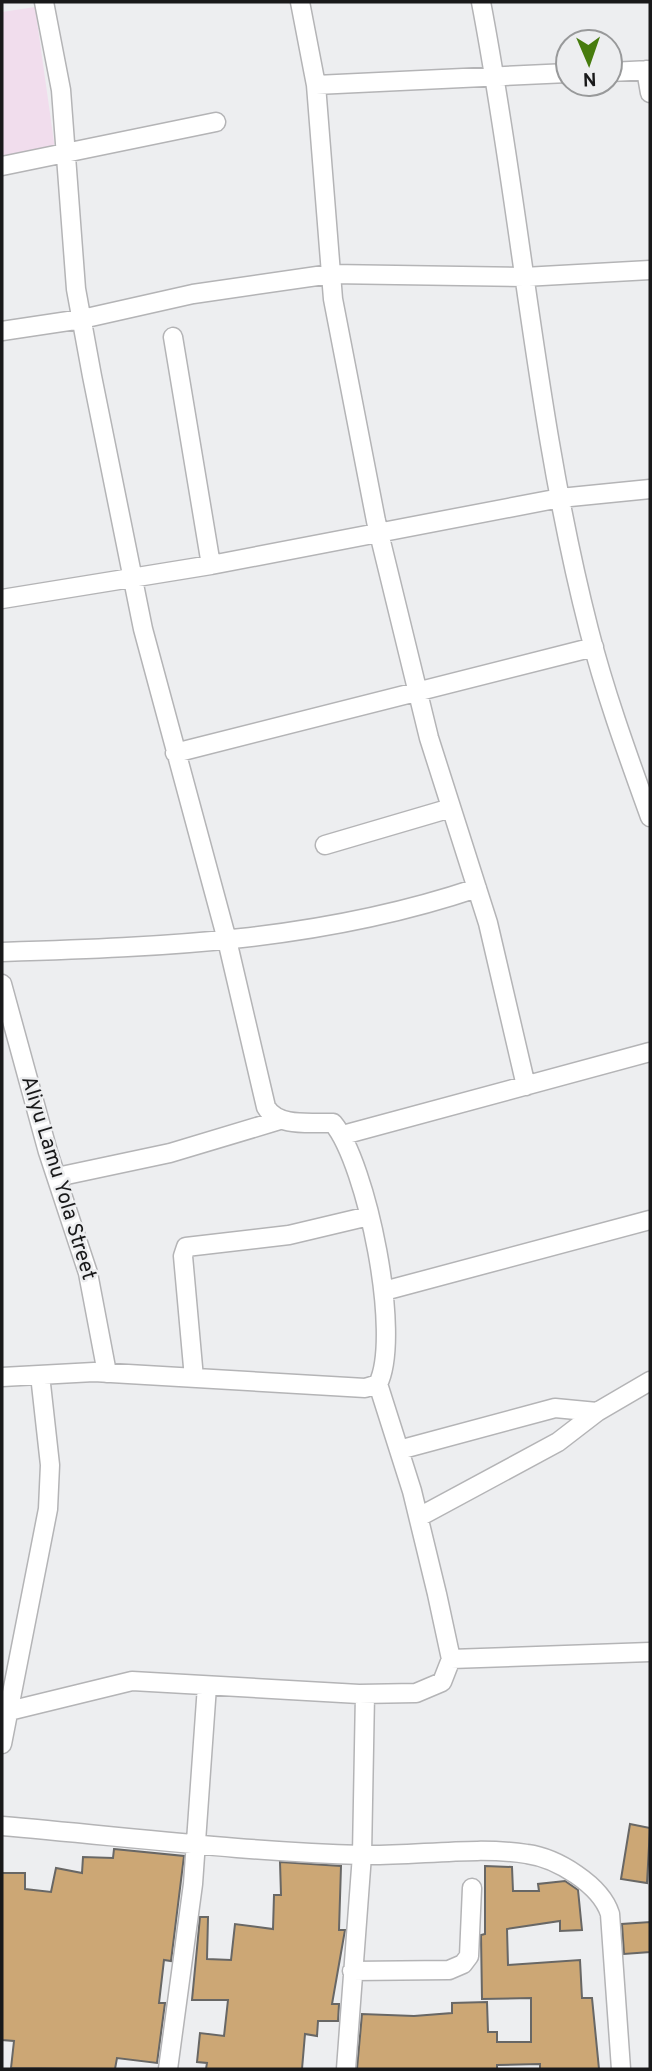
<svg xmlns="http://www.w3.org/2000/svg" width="652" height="2071" font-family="Overpass,sans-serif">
	<rect width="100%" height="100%" fill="#edeef0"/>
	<path fill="#f1dded" d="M35 7 55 149 2 158V12Z"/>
	<path fill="#cca775" stroke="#686765" stroke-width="2" d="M630 1824 650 1828 647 1883 621 1879Z
		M114 1849 184 1856 171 1961 164 1960 159 2003H165L157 2063 117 2058 115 2069 11 2068 14 2041 2 2040V1873H25V1889L51 1892 56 1868 82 1873 83 1857 113 1858Z
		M280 1862 341 1866 339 1930H345L332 2004H339L338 2021H318L317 2036 305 2034 302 2069H206L207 2063 197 2062 200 2033 224 2036 228 2000H192L200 1917H208L207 1959 231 1960 235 1924 273 1929 274 1895H281Z
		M485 1866 512 1867 513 1891H539L538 1884 565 1881 578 1890 582 1930 560 1931V1921L507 1929 508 1965 580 1960 582 1998H592L599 2069H540V2064L497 2065V2069H357L362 2014 414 2016 452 2013V2003L487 2002 488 2032H497V2042H531V1998L482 1999 481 1935 485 1934Z
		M650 1922V1952L624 1954 622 1924Z"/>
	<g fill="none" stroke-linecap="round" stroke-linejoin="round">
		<defs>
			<path id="minor" d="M300 2 316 85 333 299 376 521 429 738 488 923 526 1086
				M481 2C521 210 536 424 589 630 605 693 628 756 650 817
				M646 70 650 93
				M610 72 650 70
				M316 85 568 73
				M2 166 216 122
				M2 331 82 319 193 294 331 274 524 277 650 270
				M173 337 211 565
				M2 599 211 565 560 498 650 489
				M175 753 594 647
				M325 845 451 808
				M2 952C165 947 320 941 477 888
				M2 984 48 1152 88 1273 107 1373
				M343 1135 650 1052
				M57 1177 170 1153 280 1120
				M384 1291 650 1220
				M2 1377 94 1372 365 1388 378 1384C402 1336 367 1164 333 1123 312 1122 278 1128 266 1107L227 940 143 629 92 376 76 289 61 90 44 2
				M194 1378 183 1256 186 1247 289 1235 369 1216
				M399 1450 555 1408 597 1412
				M419 1517 558 1442 597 1412 650 1381
				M451 1659 650 1652
				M9 1711 132 1681 359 1694 416 1693 442 1682 451 1659 437 1594 412 1491 378 1384
				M2 1744 48 1509 50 1465 40 1375
				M2 1826C120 1836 244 1852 363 1855 415 1856 477 1846 527 1854 557 1858 601 1885 610 1914L621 2069
				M352 1971 449 1970 463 1964 469 1956 472 1888
				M168 2069 193 1884 207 1686
				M346 2069 362 1855 365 1694"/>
		</defs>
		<use href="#minor" stroke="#b4b4b6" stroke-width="21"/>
		<use href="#minor" stroke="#fff" stroke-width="18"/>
	</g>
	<g text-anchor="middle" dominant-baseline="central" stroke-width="5" stroke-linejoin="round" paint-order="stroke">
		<g font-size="21" fill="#19191a" stroke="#edeef0">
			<text transform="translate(58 1178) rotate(73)">Aliyu Lamu Yola Street</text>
		</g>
	</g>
	<rect width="652" height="2071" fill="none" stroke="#19191a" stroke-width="7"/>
	<g transform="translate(589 63) rotate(178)"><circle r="33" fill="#edeef0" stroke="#98999a" stroke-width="2"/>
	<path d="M0-5L12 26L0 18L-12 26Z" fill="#477c0e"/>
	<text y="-10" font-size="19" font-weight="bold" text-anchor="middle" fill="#19191a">N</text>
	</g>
</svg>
